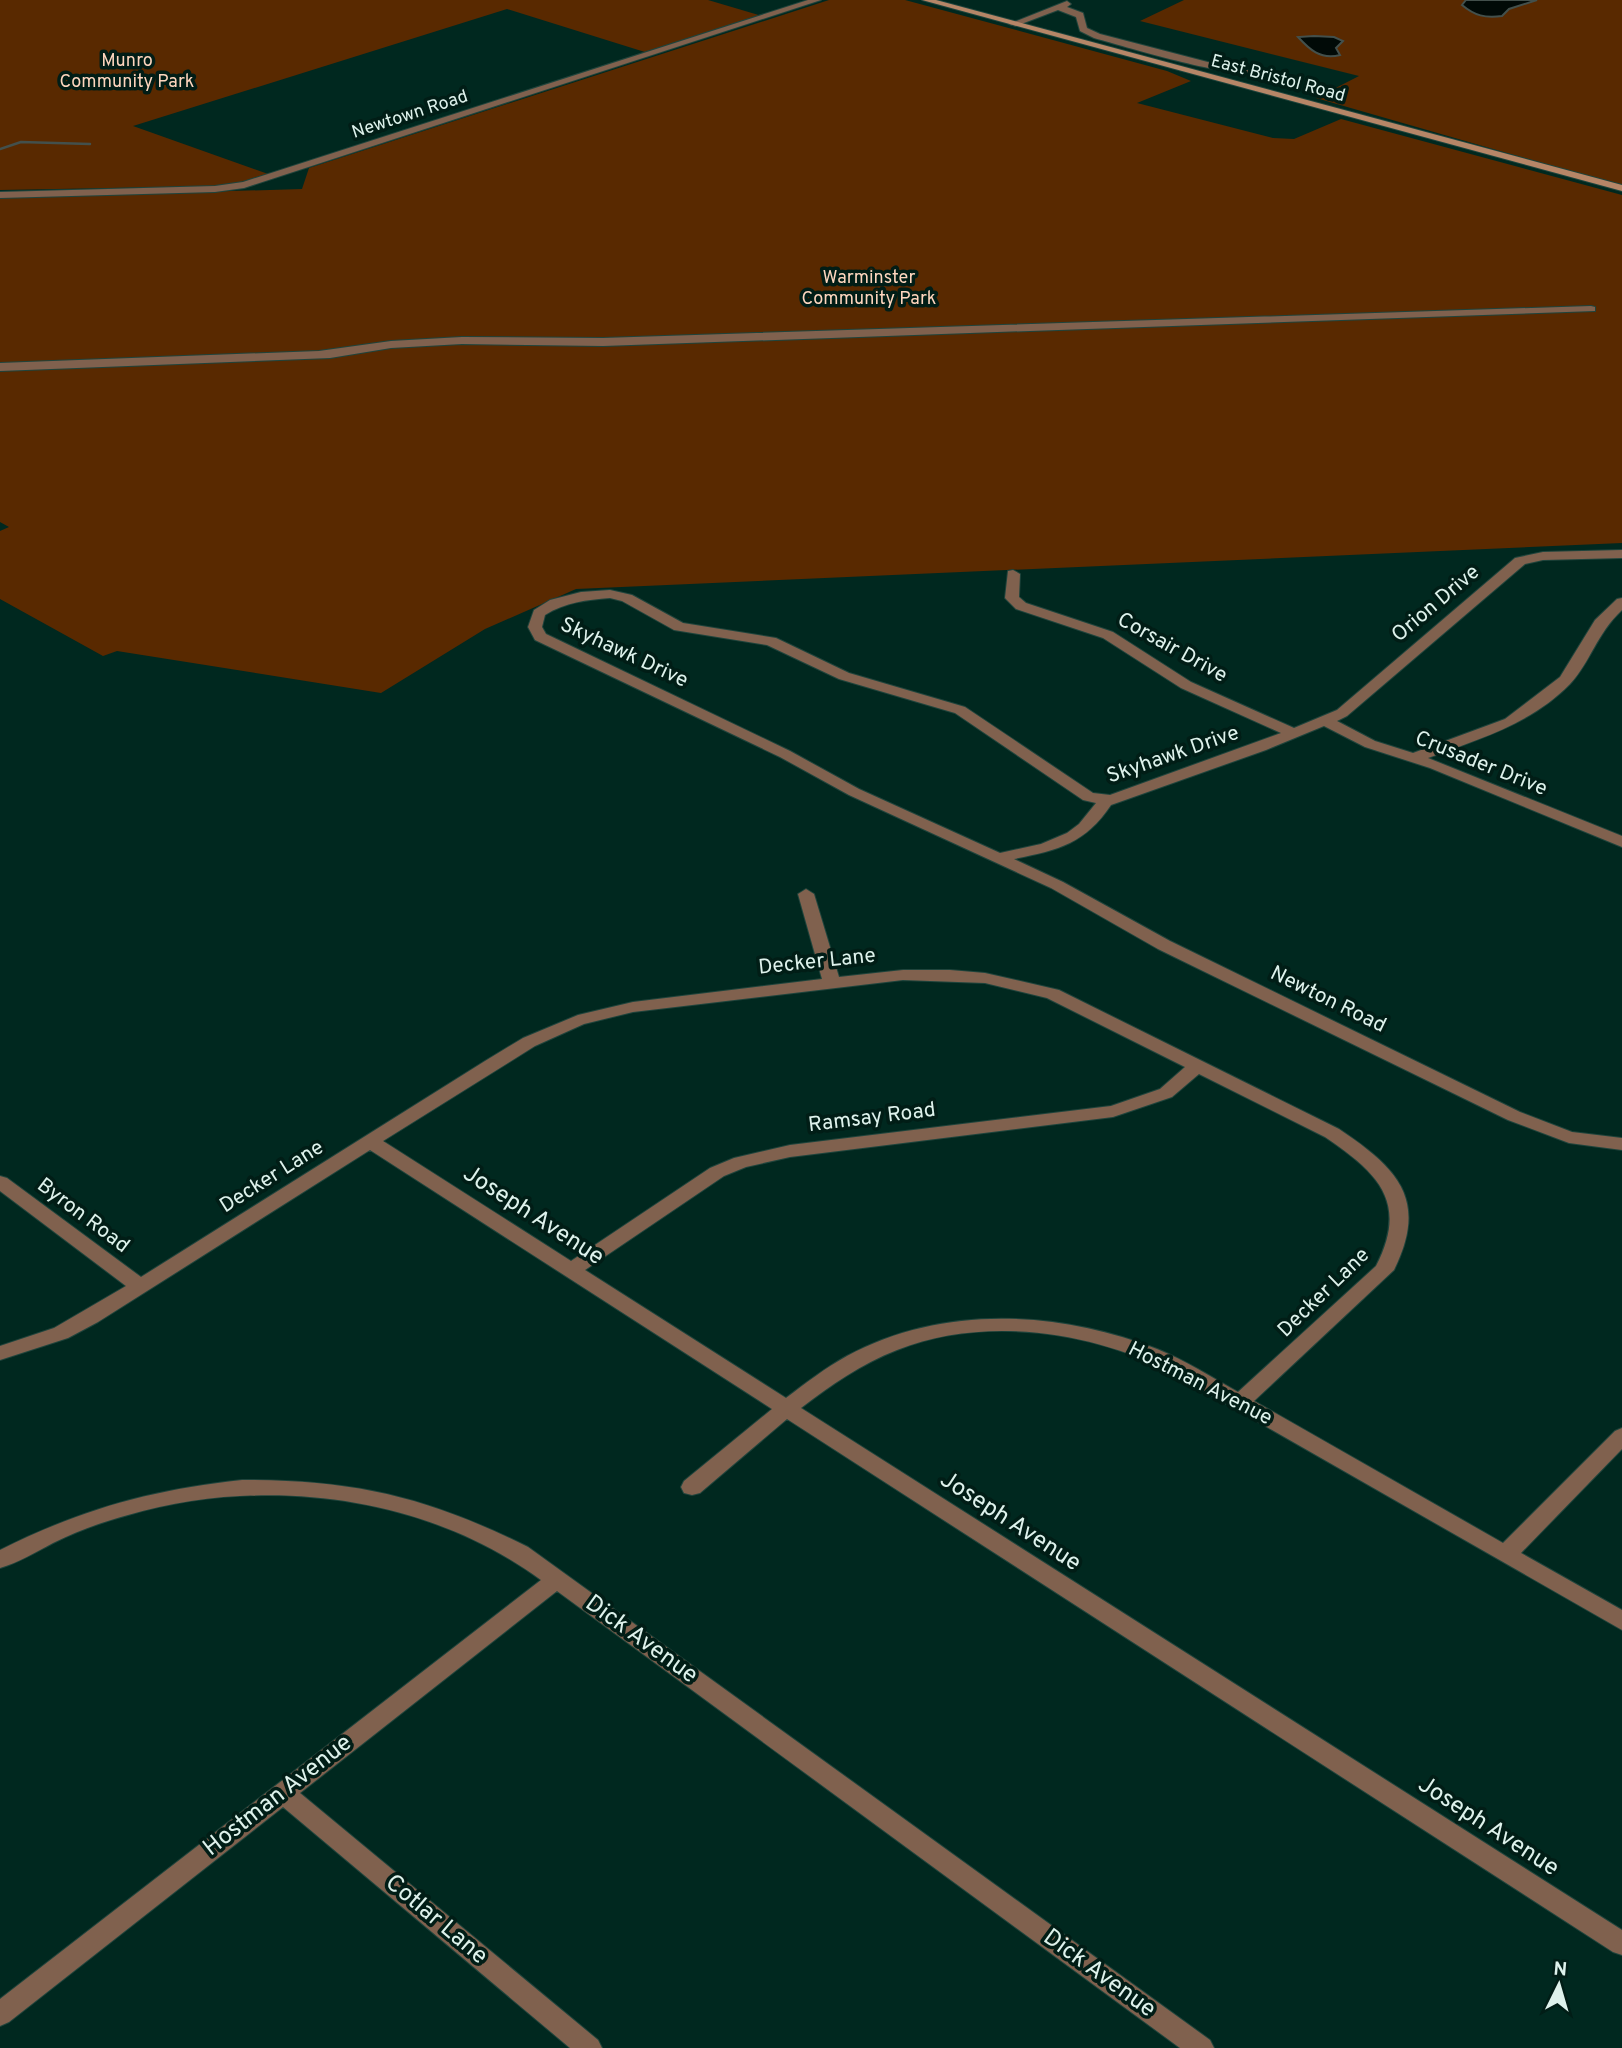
<svg xmlns="http://www.w3.org/2000/svg" width="1622" height="2048" font-family="Overpass,sans-serif">
	<rect width="100%" height="100%" fill="#00281f"/>
	<path fill="#592900" d="M0 0H708L762 16 648 53 507 9 133 126 271 175 225 186 0 190Z
		M829 0H905L1167 71 1191 81 1137 103 1273 138 1294 139 1341 119 1622 195V543L576 589 485 629 381 693 117 651 103 656 0 599V531L9 527 0 522V198L302 189 309 168Z
		M1184 0H1622V186L1316 98 1359 76 1140 21Z"/>
	<path fill="#010a07" stroke="#43504c" stroke-width="2" d="M1466 0H1537L1509 9 1502 16C1485 18 1475 16 1462 5Z
		M1314 36 1334 37 1343 41 1336 48 1340 55C1320 60 1309 49 1298 37Z"/>
	<g fill="none" stroke-linecap="round" stroke-linejoin="round">
		<path stroke="#43504c" stroke-width="2.5" d="M0 149 21 142 90 144"/>
		<defs>
			<path id="street" d="M808 0H821L244 188 215 192 0 198V192L215 186 243 182Z
				M1067 1 1071 4 1067 7 1083 13 1087 28 1100 34 1223 66 1254 71C1237 81 1120 45 1094 38L1080 31 1076 17 1058 10 1016 26 1009 24Z
				M1591 306 1595 307V311L603 346 462 344 391 348 330 358 0 371V363L319 351 391 341 462 337 603 338Z
				M1622 550V558L1543 560 1525 564 1347 716 1337 721 1375 741 1413 753 1505 719 1560 677 1595 620 1617 599 1622 598V610C1597 633 1590 663 1570 684 1531 724 1479 739 1428 758L1622 836V847L1430 768 1365 747 1324 726 1266 750 1111 805C1085 844 1058 850 1014 859L1063 882 1170 941 1520 1112 1572 1132 1622 1138V1150L1569 1143 1508 1120 1158 949 1051 888 849 795 780 757 535 640 528 627 534 610 550 600 581 592 610 590 632 595 683 623 776 638 849 673 965 707 1093 793 1110 795 1281 733 1181 688 1103 638 1016 609 1005 598 1008 571 1013 570 1020 574 1019 597 1026 603 1113 632 1191 682 1294 728 1337 710 1515 558 1543 552ZM610 598 622 601 674 630 767 645 839 679 955 713 1083 800 1096 803 1079 824 1067 833 1041 844 1000 853 859 789 790 751 546 634 542 627 545 615C566 602 586 600 610 598Z
				M806 889 814 894 839 977 903 970H950L985 973 1059 990 1339 1129C1397 1168 1429 1199 1394 1270L1254 1401 1503 1543 1615 1431 1622 1428V1449L1521 1553 1622 1610V1630L1176 1375C1094 1331 985 1315 897 1350 861 1364 831 1385 801 1408L1622 1930V1955L1613 1952 787 1419 700 1493 692 1495 684 1493 681 1487 684 1481 772 1409 370 1150 98 1322 68 1338 0 1360V1346L54 1328 126 1286 0 1191V1176L7 1178 141 1277 485 1061 523 1038 578 1015 633 1002 822 979 798 894ZM903 980 985 983 1047 998 1185 1067 1160 1089 1111 1106 790 1145 734 1158 710 1168 571 1261 383 1141 535 1046 584 1024 633 1012ZM1199 1074 1325 1137C1378 1173 1409 1202 1376 1266L1238 1392C1211 1377 1185 1360 1157 1349 1059 1311 943 1304 847 1356 825 1368 806 1383 786 1398L585 1270 724 1176 746 1167 790 1157 1113 1117 1172 1097Z
				M242 1480C355 1480 427 1497 528 1547L1210 2040 1214 2048H1180L557 1591 300 1793 598 2040 602 2048H570L283 1807 9 2022 0 2026V1999L541 1580C425 1495 265 1475 128 1515 102 1522 77 1531 53 1543 36 1552 18 1563 0 1568V1550C82 1509 151 1490 242 1480Z"/>
			<path id="secondary" d="M922 0H936L1622 185V191Z"/>
		</defs>
		<use href="#street" stroke="#1f443c" stroke-width="2"/>
		<use href="#secondary" stroke="#1f443c" stroke-width="2"/>
		<use href="#street" fill="#80614e" fill-rule="evenodd"/>
		<use href="#secondary" fill="#b68667" fill-rule="evenodd"/>
	</g>
	<g text-anchor="middle" dominant-baseline="central" stroke-width="7" stroke-linejoin="round" paint-order="stroke">
		<g font-size="18" fill="#fed6be" stroke="#011d16">
			<text x="127" y="61">Munro<tspan x="127" dy="21">Community Park</tspan></text>
			<text x="869" y="278">Warminster<tspan x="869" dy="21">Community Park</tspan></text>
		</g>
		<g font-size="18" fill="#def2ec" stroke="#011d16">
			<text transform="translate(1278 79) rotate(15)">East Bristol Road</text>
			<text transform="translate(410 115) rotate(-18)">Newtown Road</text>
		</g>
		<g font-size="21" fill="#def2ec" stroke="#011d16">
			<text transform="translate(1436 604) rotate(-40)">Orion Drive</text>
			<text transform="translate(1172 648) rotate(29)">Corsair Drive</text>
			<text transform="translate(624 653) rotate(25)">Skyhawk Drive</text>
			<text transform="translate(1173 755) rotate(-19)">Skyhawk Drive</text>
			<text transform="translate(1481 764) rotate(22)">Crusader Drive</text>
			<text transform="translate(817 962) rotate(-6)">Decker Lane</text>
			<text transform="translate(1328 1000) rotate(26)">Newton Road</text>
			<text transform="translate(872 1118) rotate(-7)">Ramsay Road</text>
			<text transform="translate(272 1177) rotate(-32)">Decker Lane</text>
			<text transform="translate(83 1216) rotate(37)">Byron Road</text>
			<text transform="translate(1324 1293) rotate(-44)">Decker Lane</text>
			<text transform="translate(1200 1384) rotate(27)">Hostman Avenue</text>
		</g>
		<g font-size="24" fill="#def2ec" stroke="#011d16">
			<text transform="translate(533 1216) rotate(33)">Joseph Avenue</text>
			<text transform="translate(1010 1522) rotate(33)">Joseph Avenue</text>
			<text transform="translate(641 1640) rotate(36)">Dick Avenue</text>
			<text transform="translate(278 1796) rotate(-38)">Hostman Avenue</text>
			<text transform="translate(1488 1827) rotate(33)">Joseph Avenue</text>
			<text transform="translate(436 1920) rotate(40)">Cotlar Lane</text>
			<text transform="translate(1099 1974) rotate(36)">Dick Avenue</text>
		</g>
	</g>
	<g transform="translate(1559 1985) rotate(5)" stroke="#011d16" stroke-width="5" paint-order="stroke">
	<path d="M0-5L12 26L0 18L-12 26Z" fill="#def2ec"/>
	<text y="-10" font-size="19" font-weight="bold" text-anchor="middle" fill="#def2ec">N</text>
	</g>
</svg>
